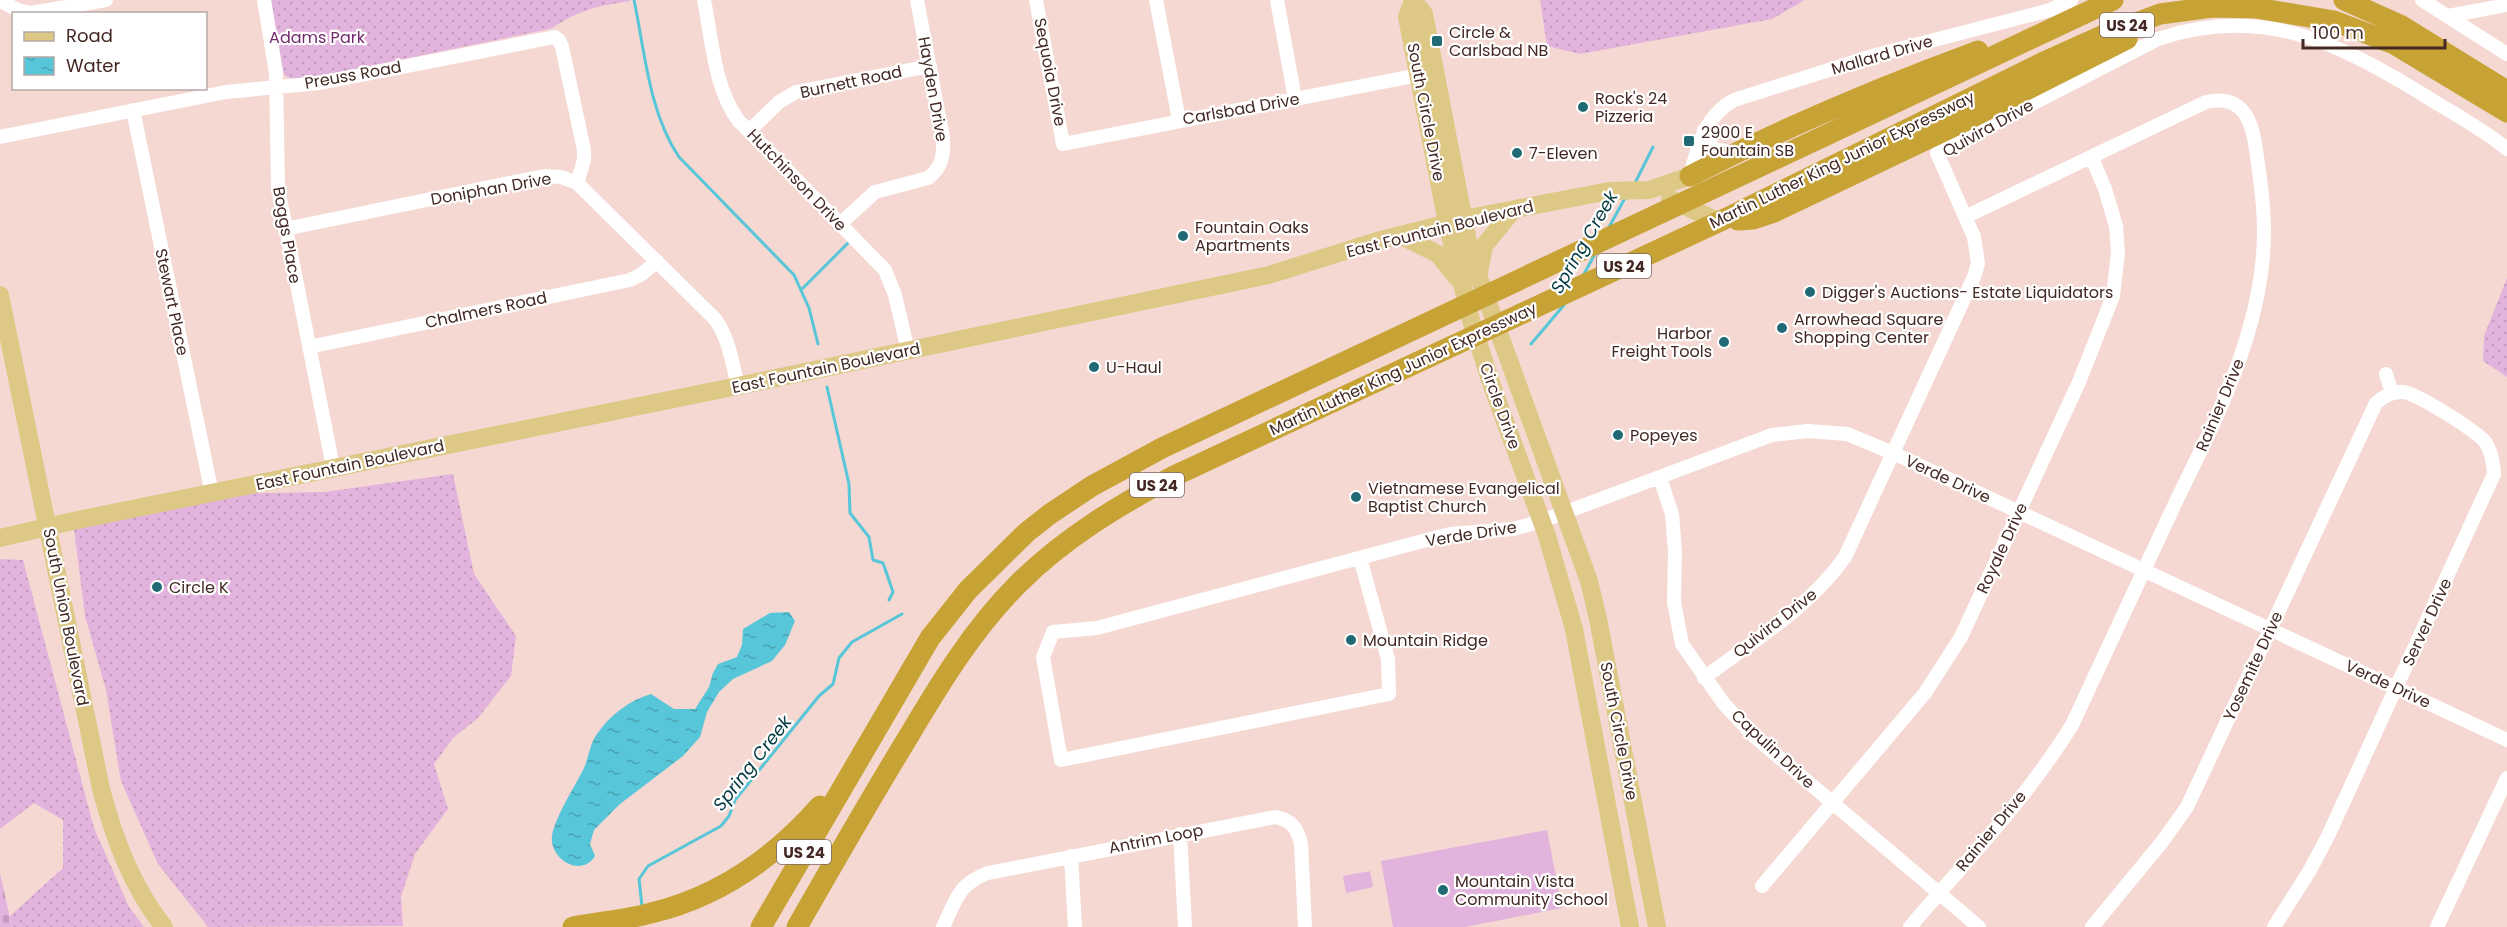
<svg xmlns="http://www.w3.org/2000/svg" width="2507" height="927" font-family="Poppins,sans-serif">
	<defs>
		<pattern id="grass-dots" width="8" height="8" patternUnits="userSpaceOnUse" patternTransform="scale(1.5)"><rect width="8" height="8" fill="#e2b4dd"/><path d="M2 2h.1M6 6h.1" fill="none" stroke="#c39bbd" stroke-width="1.8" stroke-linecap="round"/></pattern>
		<pattern id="cemetery-stones" width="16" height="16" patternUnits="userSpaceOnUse" patternTransform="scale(1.5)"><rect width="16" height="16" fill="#e2b4dd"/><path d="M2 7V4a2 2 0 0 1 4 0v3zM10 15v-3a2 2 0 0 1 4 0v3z" fill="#c39bbd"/></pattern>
		<pattern id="water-ripples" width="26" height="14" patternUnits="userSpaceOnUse" patternTransform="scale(1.5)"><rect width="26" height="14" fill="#57c6d8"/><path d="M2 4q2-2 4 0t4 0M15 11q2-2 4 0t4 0" fill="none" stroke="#4aa1af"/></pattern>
	</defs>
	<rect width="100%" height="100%" fill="#f5d8d2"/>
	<path fill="url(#grass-dots)" d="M271 0H630V1C594 7 582 9 550 29L335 73 292 79 284 75Z
		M1540 0H1805L1772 19 1580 54 1547 46Z
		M2507 278V377L2483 361 2484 336Z
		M453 474 474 574 516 636 511 676 478 718 453 738 434 764 448 809 415 854 401 897 403 926 208 927 158 864 121 781 106 690 85 616 73 521 212 494 324 492Z
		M0 559 23 560 94 828 129 907 144 927H12L10 916 63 868V820L34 803 0 829Z"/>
	<path fill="url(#cemetery-stones)" d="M0 873 12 927H0Z"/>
	<path fill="#e2b4dd" d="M1547 830 1562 908 1465 927H1393L1381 861Z
		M1370 871 1373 887 1346 893 1343 876Z"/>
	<path fill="url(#water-ripples)" d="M789 612 795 621 785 645 772 661 733 679 719 692 707 712 700 737 683 756 620 804 594 830 590 844 595 856C583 876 555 863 552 842 549 826 576 785 584 768 589 757 590 743 597 734 610 715 630 700 651 694L674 709H695L709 687 713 673 718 664 737 657 742 645 743 629 770 613Z"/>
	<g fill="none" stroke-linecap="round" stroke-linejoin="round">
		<path stroke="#57c6d8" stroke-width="3" d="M634 0C645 52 649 113 679 157L794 275 809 308 818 344
			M1635 183 1653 147
			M1608 229 1625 198
			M1584 274 1595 254
			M802 289 849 242
			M1531 344 1564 305
			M827 387 849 484 850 513 869 537 873 560 883 563 893 592 889 600
			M642 906 639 879 648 866 721 826 729 816 735 800 819 696 833 684 839 658 852 642 902 614"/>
		<path stroke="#fff" stroke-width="14" d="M264 0 276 73 278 188 333 467
			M704 0C712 39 714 87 738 120L885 270 895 295 908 351
			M1036 0 1063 144 1419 75
			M1156 0 1179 120
			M1277 0 1295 99
			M2422 0 2507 54
			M0 1 18 10 31 13 106 0
			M2448 16 2507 5
			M133 110 212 494
			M1704 130 1713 149 1734 153
			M749 131 779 102 796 92 930 66
			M0 137 226 92 320 83 555 37 559 40 562 47 584 150V160L577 183
			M1692 180 1690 176C1698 145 1705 116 1734 100L1876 55 2050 10 2071 0
			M840 224 875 192 928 178C942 168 944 155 943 138L917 0
			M285 229 544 176 561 177 577 183 715 319C729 338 732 363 738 386
			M309 347 630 280 642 274 657 261
			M2386 374 2392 393
			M1660 478 1672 514 1675 551 1674 602 1682 644 1724 704 1755 737 1979 927
			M1360 558 1388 659 1389 694 1061 760 1043 657 1053 632 1097 628 1434 538 1450 534 1513 529 1542 521 1772 435 1808 431 1847 434 1893 453 2507 740
			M1704 678C1753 641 1809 608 1845 557L1974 277 1978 263 1974 237 1937 153 2158 39C2263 4 2339 43 2427 97 2454 114 2483 129 2507 149
			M1180 834 1185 927
			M1071 856 1075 927
			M1762 886 1925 693 1961 637 2079 382 2113 296 2118 253 2116 226 2105 189 2092 158
			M943 927C956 900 958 884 988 873L1275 817C1292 820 1297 828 1301 844L1305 927
			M1910 927C1966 861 2027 798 2072 725 2105 653 2139 582 2172 510 2214 422 2264 331 2264 231 2264 204 2260 176 2256 150 2252 119 2242 94 2206 102L1965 217
			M2092 927 2162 842 2187 807 2376 403C2385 395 2396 390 2408 393 2424 399 2476 430 2486 443 2492 453 2493 463 2494 474L2328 836 2310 870 2274 927
			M2437 927 2507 778"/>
		<path stroke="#ddc886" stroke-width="18" d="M1413 0 1424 14 1468 242 1475 267 1589 581 1598 619 1657 927
			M1413 1 1407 17 1447 223 1471 320 1491 383 1547 536 1574 629 1630 927
			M1670 199 1713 219
			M1399 235 1438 254 1457 278
			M1479 272 1484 246 1513 210
			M0 295 101 789C114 838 132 887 164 927
			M0 538 73 521 738 386 1269 275 1377 241 1464 219 1609 191 1649 190 1690 176"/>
		<path stroke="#c7a336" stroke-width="21" d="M2344 0 2400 25 2507 91
			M1690 176C1783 128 1880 87 1978 51
			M1738 220 1753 219 1774 212 1965 121 2127 39
			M573 927C599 922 626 920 651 913 718 897 775 857 820 806
			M761 927 930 638 968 590 1027 532 1050 514 1092 486 1162 448 2113 0
			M797 927C833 864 869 801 907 739 939 685 973 629 1018 584 1063 539 1117 506 1174 476L1731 216 2046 61 2106 34 2160 14 2212 7 2256 8 2334 21 2394 44 2507 112"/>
	</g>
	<g fill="#206975" stroke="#fff" stroke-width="2">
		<rect x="1431" y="35" width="12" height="12" rx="3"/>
		<circle cx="1583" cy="107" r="6"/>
		<rect x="1683" y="135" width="12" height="12" rx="3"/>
		<circle cx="1517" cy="153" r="6"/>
		<circle cx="1183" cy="236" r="6"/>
		<circle cx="1810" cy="292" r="6"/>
		<circle cx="1782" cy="328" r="6"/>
		<circle cx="1724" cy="342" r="6"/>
		<circle cx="1094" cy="367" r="6"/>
		<circle cx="1618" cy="435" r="6"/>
		<circle cx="1356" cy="497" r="6"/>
		<circle cx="157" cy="587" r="6"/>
		<circle cx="1351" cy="640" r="6"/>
		<circle cx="1443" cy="890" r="6"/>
	</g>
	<g text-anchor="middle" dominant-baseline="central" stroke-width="4.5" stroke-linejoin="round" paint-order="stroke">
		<g fill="#fff" stroke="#7b6865" stroke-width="1.5">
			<rect x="2100" y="13" width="54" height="24" rx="4.5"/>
			<rect x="1597" y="254" width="54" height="24" rx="4.5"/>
			<rect x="1130" y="473" width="54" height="24" rx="4.5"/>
			<rect x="777" y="840" width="54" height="24" rx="4.5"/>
		</g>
		<g font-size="15" font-weight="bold" fill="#432823">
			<text x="2127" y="25">US 24</text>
			<text x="1624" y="266">US 24</text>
			<text x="1157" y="485">US 24</text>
			<text x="804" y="852">US 24</text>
		</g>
		<g font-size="16" fill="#432823" stroke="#fff" text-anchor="start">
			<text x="1449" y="32">Circle &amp;<tspan x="1449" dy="18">Carlsbad NB</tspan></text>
			<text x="1595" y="98">Rock's 24<tspan x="1595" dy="18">Pizzeria</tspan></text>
			<text x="1701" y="132">2900 E<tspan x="1701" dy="18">Fountain SB</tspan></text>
			<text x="1529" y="153">7-Eleven</text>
			<text x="1195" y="227">Fountain Oaks<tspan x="1195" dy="18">Apartments</tspan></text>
			<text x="1822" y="292">Digger's Auctions- Estate Liquidators</text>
			<text x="1794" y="319">Arrowhead Square<tspan x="1794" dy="18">Shopping Center</tspan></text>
			<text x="1712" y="333" text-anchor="end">Harbor<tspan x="1712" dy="18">Freight Tools</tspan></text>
			<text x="1106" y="367">U-Haul</text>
			<text x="1630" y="435">Popeyes</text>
			<text x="1368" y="488">Vietnamese Evangelical<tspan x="1368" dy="18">Baptist Church</tspan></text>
			<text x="169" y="587">Circle K</text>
			<text x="1363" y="640">Mountain Ridge</text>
			<text x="1455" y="881">Mountain Vista<tspan x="1455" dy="18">Community School</tspan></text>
		</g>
		<g font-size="16" fill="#6f276b" stroke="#fff">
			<text x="317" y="37">Adams Park</text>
		</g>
		<g font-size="16" fill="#432823" stroke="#fff">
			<text transform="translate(1882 55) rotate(-16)">Mallard Drive</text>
			<text transform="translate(1050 72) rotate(79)">Sequoia Drive</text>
			<text transform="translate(353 75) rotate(-10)">Preuss Road</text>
			<text transform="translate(851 82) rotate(-12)">Burnett Road</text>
			<text transform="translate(933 89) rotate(80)">Hayden Drive</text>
			<text transform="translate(1241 109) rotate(-10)">Carlsbad Drive</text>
			<text transform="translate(1426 112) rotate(79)">South Circle Drive</text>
			<text transform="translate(1988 128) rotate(-29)">Quivira Drive</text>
			<text transform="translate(1842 160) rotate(-26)">Martin Luther King Junior Expressway</text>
			<text transform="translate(797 180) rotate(46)">Hutchinson Drive</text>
			<text transform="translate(491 189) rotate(-10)">Doniphan Drive</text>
			<text transform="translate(1440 229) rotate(-14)">East Fountain Boulevard</text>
			<text transform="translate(287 235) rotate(80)">Boggs Place</text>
			<text transform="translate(172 302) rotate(78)">Stewart Place</text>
			<text transform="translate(486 310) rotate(-12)">Chalmers Road</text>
			<text transform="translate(826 368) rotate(-12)">East Fountain Boulevard</text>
			<text transform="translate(1403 369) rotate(-25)">Martin Luther King Junior Expressway</text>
			<text transform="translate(2220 405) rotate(-67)">Rainier Drive</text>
			<text transform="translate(1500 406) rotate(70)">Circle Drive</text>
			<text transform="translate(350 465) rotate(-12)">East Fountain Boulevard</text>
			<text transform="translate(1948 479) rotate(25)">Verde Drive</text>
			<text transform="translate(1471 534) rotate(-9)">Verde Drive</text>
			<text transform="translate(2002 548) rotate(-65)">Royale Drive</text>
			<text transform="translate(66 617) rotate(79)">South Union Boulevard</text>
			<text transform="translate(2427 622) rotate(-65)">Server Drive</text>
			<text transform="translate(1775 623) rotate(-38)">Quivira Drive</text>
			<text transform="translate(2253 666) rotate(-65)">Yosemite Drive</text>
			<text transform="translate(2388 684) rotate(25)">Verde Drive</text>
			<text transform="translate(1619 731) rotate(79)">South Circle Drive</text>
			<text transform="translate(1773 749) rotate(43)">Capulin Drive</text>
			<text transform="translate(1991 831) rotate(-50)">Rainier Drive</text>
			<text transform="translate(1156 839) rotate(-11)">Antrim Loop</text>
		</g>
		<g font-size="18" font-style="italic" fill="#053b42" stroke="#fff">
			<text transform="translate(1584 242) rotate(-60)">Spring Creek</text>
			<text transform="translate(752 763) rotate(-52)">Spring Creek</text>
		</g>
	</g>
	<rect x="12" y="12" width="195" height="78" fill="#ffffff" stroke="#b4a9a7" stroke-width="1.5"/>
	<rect x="24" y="32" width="30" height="9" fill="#ddc886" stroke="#b4a9a7" stroke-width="1.5"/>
	<text x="66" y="42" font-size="18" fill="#432823">Road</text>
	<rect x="24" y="57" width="30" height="18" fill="url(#water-ripples)" stroke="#b4a9a7" stroke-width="1.5"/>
	<text x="66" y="72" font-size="18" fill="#432823">Water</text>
	<path d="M2303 39v9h142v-9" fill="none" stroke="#432823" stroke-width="3"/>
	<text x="2312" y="39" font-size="18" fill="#432823" stroke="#ffffff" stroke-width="4.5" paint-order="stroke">100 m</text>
</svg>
